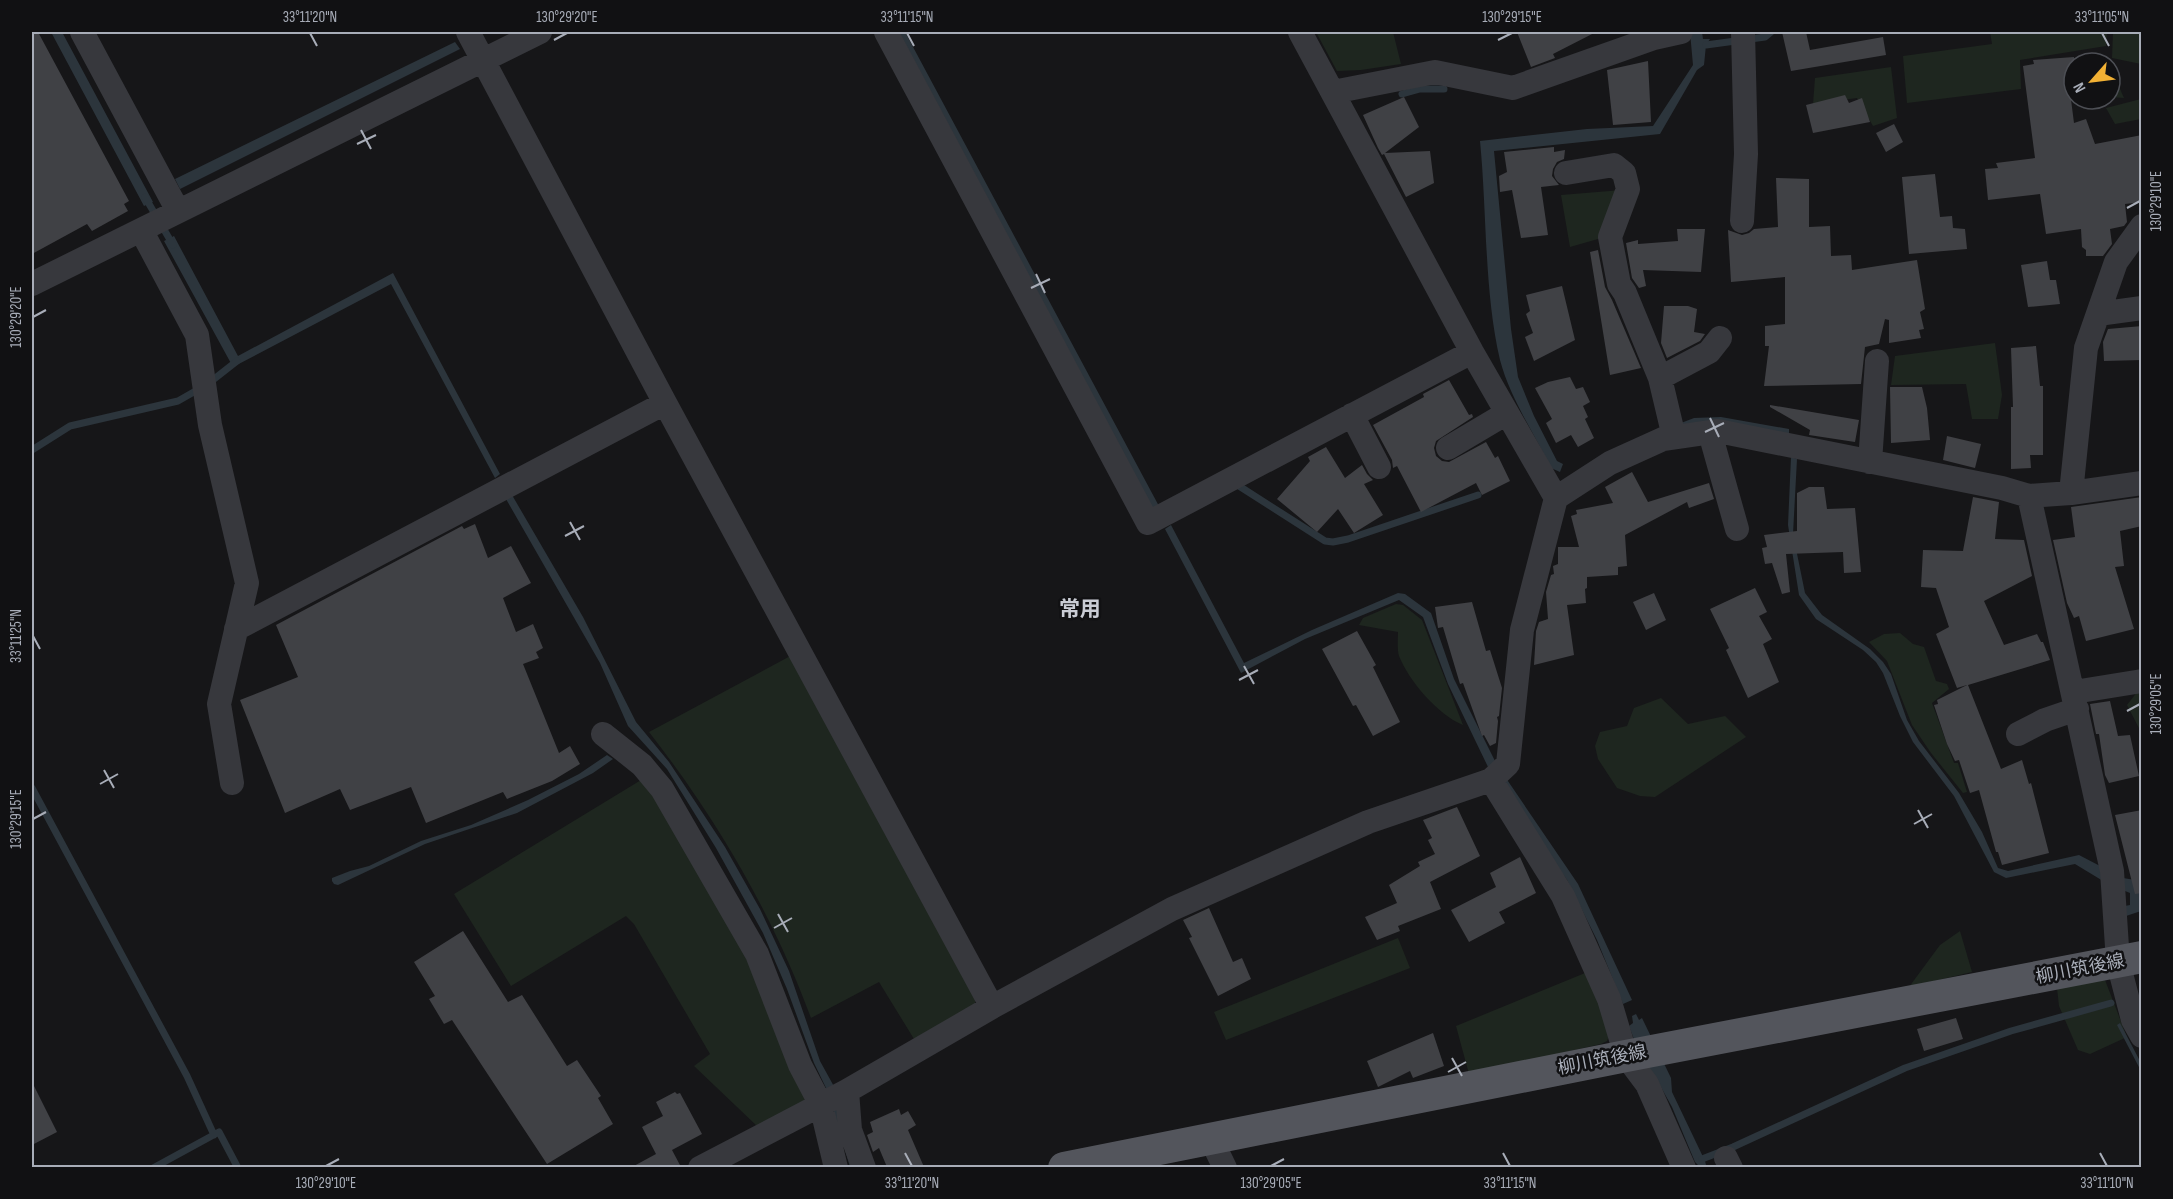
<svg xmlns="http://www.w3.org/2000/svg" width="2173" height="1199" font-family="'Sofia Sans Condensed','Noto Sans JP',sans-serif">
	<rect width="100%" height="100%" fill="#161618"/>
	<path fill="#1e261f" d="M1316 32H1393L1401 64 1361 70 1337 71Z
		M1990 32H2107L2106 46 2020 60 2021 89 1907 103 1903 56 1992 44Z
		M2113 32H2141V64L2112 58Z
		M2080 55 2101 57 2113 62 2117 82 2124 98 2110 97V63H2079Z
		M1891 67 1897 118 1873 126 1857 98 1813 104 1815 78Z
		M2141 99V119L2115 124 2106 108Z
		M1622 190 1605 237 1570 247 1561 195Z
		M1995 343 2002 395 1998 419H1972L1966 384 1891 385 1895 356Z
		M1396 604 1403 605 1422 620 1463 725C1438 715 1409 681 1399 656 1397 649 1398 639 1398 632L1359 625 1363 618Z
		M1900 633 1913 644 1924 647 1936 681 1947 684 1949 689 1932 703 1954 763H1958L1967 792 1963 793 1931 753 1912 725 1887 661 1869 642 1884 634Z
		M794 654 975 989V1005L914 1039 879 982 811 1018C773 915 717 819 649 732Z
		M2141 687V732L2127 705Z
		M1661 698 1688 724 1725 716 1746 737 1655 797 1640 796 1617 788 1598 759 1595 746 1600 732 1627 726 1634 708Z
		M646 777 728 909 809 1103 757 1126 694 1066 710 1054 634 924 626 916 511 986 454 894Z
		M1960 931 1972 972 1909 987 1940 945Z
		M1398 938 1410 968 1226 1040 1214 1012Z
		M1590 971 1610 1034 1607 1041 1601 1044 1469 1074 1456 1026Z
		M2105 980 2127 1037 2090 1054 2078 1050 2059 1006 2057 988Z"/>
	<path fill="#2c353c" d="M51 32H62L153 202 144 206Z
		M899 32H905L1160 508 1154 511Z
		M1690 32H1702L1703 39H1710L1706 45 1704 65 1697 70 1660 134 1494 151 1511 329 1518 377 1534 416 1557 461 1563 464 1560 472 1551 468C1534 433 1510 398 1500 360 1484 291 1487 212 1480 141L1587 129 1653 126 1693 65Z
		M455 42 460 49 180 189 175 179Z
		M174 236 238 356 393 273 500 474 495 478 391 284 233 367 164 241Z
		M1721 417 1789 429V437L1686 427 1681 423 1694 418Z
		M1791 457 1797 459 1793 534 1805 593 1822 615 1870 649 1883 662 1891 674 1907 720 1919 741 1959 793 1982 832 1998 868 2008 871 2079 855 2123 878 2141 881V911L2126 916 2125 906 2130 905V893L2108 884 2075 864 2006 878 1994 872 1954 796 1913 742 1900 716 1883 673 1876 662 1863 650 1816 619 1799 595 1788 525Z
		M512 495 583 617 636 722 669 762 725 847 760 909 789 971 820 1061 842 1101 859 1167H850L827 1090 814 1063 787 989 763 933 716 848 667 769 628 726 600 663 506 499Z
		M1171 525 1244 663 1312 630 1398 593 1405 594 1431 613 1454 679 1497 765 1578 884 1632 1000 1623 1004 1597 940 1567 880 1489 769 1448 684 1423 617 1399 600 1305 639 1241 673 1165 529Z
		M607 755 613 759 593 773 517 813 425 844 338 885 334 884 332 881V878L350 871 369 866 421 841 471 825 528 800 579 774Z
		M1636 1014 1639 1020 1642 1018 1671 1078 1672 1092 1705 1161 1706 1165 1704 1167H1700L1695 1162 1672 1107 1657 1080 1644 1066 1629 1026 1633 1023 1632 1016Z
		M2120 1023 2141 1063V1071L2117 1025Z"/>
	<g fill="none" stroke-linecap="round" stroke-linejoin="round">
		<path stroke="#2c353c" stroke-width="7" d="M1706 45 1765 37 1771 32
			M1402 94 1420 89H1444
			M145 197 173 245
			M209 383 237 361
			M32 450 70 426 178 401 199 389
			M1239 486 1325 541 1333 542 1348 539 1478 495
			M32 788 187 1076 214 1135
			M1702 1159 1733 1147 1905 1068 2011 1031 2111 1003
			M153 1168 219 1132 238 1168"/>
	</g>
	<path fill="#404145" d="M32 32H38L129 201 124 204 128 211 92 231 87 224 32 254Z
		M1517 32H1596L1553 54 1555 58 1531 67Z
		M1782 32H1806L1810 50 1883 37 1886 55 1791 71Z
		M2074 57V80L2069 84 2074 123 2086 119 2095 144 2142 135V202L2125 204 2127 222 2124 226 2110 229 2112 244 2103 256H2086V250L2082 247 2081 229 2046 234 2040 194 1988 200 1985 169 1998 168 1996 163 2035 158 2023 66 2034 64 2033 60Z
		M1648 61 1651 122 1613 125 1607 70Z
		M1845 95 1849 103 1862 98 1870 122 1813 133 1806 105Z
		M1404 97 1419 127 1385 153 1430 151 1434 183 1406 197 1384 154 1382 155 1378 148 1363 115Z
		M1894 124 1903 142 1886 152 1876 133Z
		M1554 147V152L1565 150 1564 159 1557 162 1553 169 1552 176 1559 185 1541 187 1548 235 1521 238 1512 190 1500 192 1499 176 1507 172 1504 152Z
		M1935 174 1940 217 1952 216 1953 228 1965 229 1967 249 1909 254 1902 177Z
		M1776 178 1809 179V227L1830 226 1831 256 1851 255 1852 270 1917 260 1925 309 1920 312 1924 329 1919 330 1921 338 1889 343V320L1885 319 1879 344 1865 347 1861 384 1764 386 1769 346H1765V326L1785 324V277L1731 282 1728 230 1742 235 1749 233 1754 229 1778 227Z
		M1677 229H1705L1701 272 1643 270 1646 286 1639 288 1632 278 1626 243 1638 240V244L1678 241Z
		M1598 250 1605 287 1612 300 1641 368 1610 375 1590 252Z
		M2047 261 2050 280H2056L2060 304 2028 307 2021 265Z
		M1562 286 1575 340 1534 361 1525 337 1533 333 1526 314 1530 311 1526 295Z
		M1664 306H1688L1697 309 1694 332 1705 334 1700 341 1667 358 1661 343Z
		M2142 326V360L2104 361 2103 342 2108 329Z
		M2036 346 2040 386H2043V455H2030L2031 468 2011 469V407H2013L2011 348Z
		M1570 377 1576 389 1583 387 1590 402 1583 406 1588 417 1585 419 1594 438 1578 447 1571 435 1556 443 1546 423 1552 419 1535 388 1548 382Z
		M1449 380 1469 415 1472 414 1473 417 1436 441 1434 448 1436 456 1442 461 1449 462 1486 442 1495 458 1498 456 1510 481 1482 495 1476 483 1421 512 1397 466 1393 468 1392 460 1373 425 1424 397 1423 394Z
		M1890 387H1922L1927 408 1930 440 1891 443Z
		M1770 405 1859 420 1855 442 1809 435 1810 430 1770 407Z
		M1947 436 1981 444 1975 468 1943 460Z
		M1326 447 1345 478 1362 465 1367 474 1373 480 1364 484 1383 515 1354 533 1338 509 1317 532 1277 499 1310 461 1308 457Z
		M1632 472 1648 502 1709 483 1714 499 1689 508 1687 502 1625 535 1627 566 1618 567V575L1587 577V588L1585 589 1586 603 1567 605 1574 655 1534 665 1536 631 1539 622 1548 619 1546 592 1551 575 1554 574 1553 566 1558 564V547H1579L1571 516 1577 514 1576 510 1613 503 1605 487Z
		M1809 487H1824L1827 509 1855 508 1861 572 1844 573 1843 552 1786 554 1790 592 1782 594 1772 563 1765 564 1762 548 1767 547 1764 535 1797 531V493Z
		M1973 497 1999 502 1995 539 2024 540 2032 576 1984 601 2004 645 2037 634 2041 642H2043L2050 660 1968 685 2001 769 2022 760 2029 784 2031 783 2049 853 2002 865 1998 852H1996L1979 790 1970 793 1959 760 1955 761 1947 744 1934 705 1938 704 1937 700 1967 685 1957 688 1936 634 1949 627 1936 588 1921 587 1923 550 1963 551Z
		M2142 497V526L2120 531 2124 566 2115 567 2134 629 2086 641 2079 616 2074 618 2067 603 2053 540 2075 537 2071 507Z
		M475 524 488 558 511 546 531 583 503 598 516 632 533 624 543 648 536 652 539 658 523 664 559 753 570 746 580 764 552 781 507 799 503 792 426 823 411 787 350 810 340 789 285 813 240 700 298 677 276 625 462 526 464 529Z
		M1755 588 1767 612 1759 616 1772 639 1763 644 1779 682 1748 698 1726 650 1729 648 1710 609Z
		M1654 593 1666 620 1646 630 1633 602Z
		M1472 602 1486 651 1490 650 1502 688 1499 716 1497 717 1498 721 1496 743 1490 746 1484 735 1482 736 1463 683 1460 684 1443 627 1438 628 1435 607Z
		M1357 631 1376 665 1373 667 1400 722 1373 736 1356 705 1353 706 1322 649Z
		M2110 701 2118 736 2130 735 2139 776 2109 783 2105 775 2099 734H2096L2090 704Z
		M1457 807 1480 856 1430 882 1441 909 1398 926 1400 931 1377 940 1365 917 1397 903 1389 885 1420 866 1418 862 1435 854 1428 840 1432 838 1423 820Z
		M2142 810V893L2135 894 2115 815Z
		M1520 857 1536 893 1499 912 1505 923 1469 942 1451 910 1496 887 1490 873Z
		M1209 908 1233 962 1242 958 1251 979 1218 996 1189 938 1192 937 1183 920Z
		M463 931 508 1002 522 995 567 1066 577 1060 601 1096 598 1098 613 1124 547 1164 452 1020 444 1024 429 999 435 996 414 962Z
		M1956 1018 1963 1039 1924 1051 1917 1029Z
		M1433 1033 1444 1066 1413 1078 1410 1071 1378 1087 1367 1061Z
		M32 1082 57 1132 32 1145Z
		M675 1092 677 1094 680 1093 702 1134 672 1150 681 1167H632L656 1154 642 1127 663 1116 656 1102Z
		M899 1109 901 1115 908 1111 916 1125 908 1130 924 1167H887L879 1148 873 1152 867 1135 873 1132 870 1122Z"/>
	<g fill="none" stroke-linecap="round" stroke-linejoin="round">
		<path stroke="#37383d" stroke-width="24" d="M82 32 178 211
			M468 32 665 403 992 1007
			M886 32 1148 523 1472 352
			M1300 32 1472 352 1556 498
			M1333 92 1435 72 1513 88 1654 38 1681 32
			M1566 173 1614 165 1624 173 1628 189 1610 237 1619 284 1625 293 1660 378 1674 437
			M1742 221 1746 154 1743 32
			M141 230 197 335 210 425 247 583 219 704 232 783
			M32 284 540 32
			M2098 314 2142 308
			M1660 378 1709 352 1720 338
			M1352 415 1379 467
			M1710 433 1737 529
			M1448 448 1507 413
			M1870 462 1877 361
			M2071 493 2086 348 2116 262 2142 226
			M2029 496 2112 871 2118 962 2133 1020 2142 1036
			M236 629 665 403
			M2074 692 2142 681
			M603 734 642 765 662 789 757 954 800 1065 821 1105 836 1168
			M2018 734 2045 720 2077 709
			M1491 780 1563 896 1609 999 1626 1056 1647 1084 1684 1168
			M847 1091 850 1130 864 1168
			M1210 1137 1225 1168
			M1726 1158 1731 1168
			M700 1168 847 1091 992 1007 1172 909 1368 822 1491 780 1508 764 1522 630 1556 498 1610 463 1663 439 1718 431 2002 488 2029 496 2071 493 2142 483"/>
		<path stroke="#53555c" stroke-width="32" d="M1064 1168 1626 1056 2142 957"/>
	</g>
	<path fill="none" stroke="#a8adb8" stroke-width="2" d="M310 33 317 46M907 33 914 46M2102 33 2109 46M554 40 567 33M1498 40 1512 33M361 130 371 149M357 144 376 135M2127 208 2140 201M1036 274 1045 293M1031 288 1050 279M33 317 46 310M1710 418 1719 437M1705 432 1724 423M570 522 580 540M565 536 584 526M33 636 40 649M1244 666 1254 684M1239 680 1258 670M2127 711 2140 704M104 770 114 788M100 784 118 774M1918 810 1928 828M33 819 46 812M1914 824 1932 814M778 914 788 932M774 928 792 918M1452 1058 1462 1076M1448 1072 1466 1062M905 1153 912 1166M1503 1153 1510 1166M2100 1153 2107 1166M326 1166 339 1159M1271 1166 1284 1159"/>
	<g text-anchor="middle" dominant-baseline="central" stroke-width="5" stroke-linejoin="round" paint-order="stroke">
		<g font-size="18" fill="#a8adb8" stroke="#111113">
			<text transform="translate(2080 969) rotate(-11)">柳川筑後線</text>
			<text transform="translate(1602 1060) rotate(-11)">柳川筑後線</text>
		</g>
		<g font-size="21" font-weight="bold" fill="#c9ccd4" stroke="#111113">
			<text x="1080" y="609">常用</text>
		</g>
	</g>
	<rect width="2173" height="1199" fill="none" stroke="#111113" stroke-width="66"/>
	<g transform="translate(2092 81) rotate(242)"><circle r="28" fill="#111113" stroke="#4d4f55" stroke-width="1.5"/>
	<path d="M0-4.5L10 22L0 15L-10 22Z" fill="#f2b134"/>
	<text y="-9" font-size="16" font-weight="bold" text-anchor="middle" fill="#a8adb8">N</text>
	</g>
	<rect x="33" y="33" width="2107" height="1133" fill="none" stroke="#a8adb8" stroke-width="2"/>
	<g font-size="15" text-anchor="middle" fill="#a8adb8">
		<text x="310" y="22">33°11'20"N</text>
		<text x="567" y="22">130°29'20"E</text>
		<text x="907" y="22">33°11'15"N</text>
		<text x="1512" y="22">130°29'15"E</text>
		<text x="2102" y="22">33°11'05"N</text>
		<text transform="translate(2156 201) rotate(-90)" y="5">130°29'10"E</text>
		<text transform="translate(16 317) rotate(-90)" y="5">130°29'20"E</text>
		<text transform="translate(16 636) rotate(-90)" y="5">33°11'25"N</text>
		<text transform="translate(2156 704) rotate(-90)" y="5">130°29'05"E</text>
		<text transform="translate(16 819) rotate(-90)" y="5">130°29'15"E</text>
		<text x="326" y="1188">130°29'10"E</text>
		<text x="912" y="1188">33°11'20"N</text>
		<text x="1271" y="1188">130°29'05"E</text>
		<text x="1510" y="1188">33°11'15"N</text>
		<text x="2107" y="1188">33°11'10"N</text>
	</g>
</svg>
